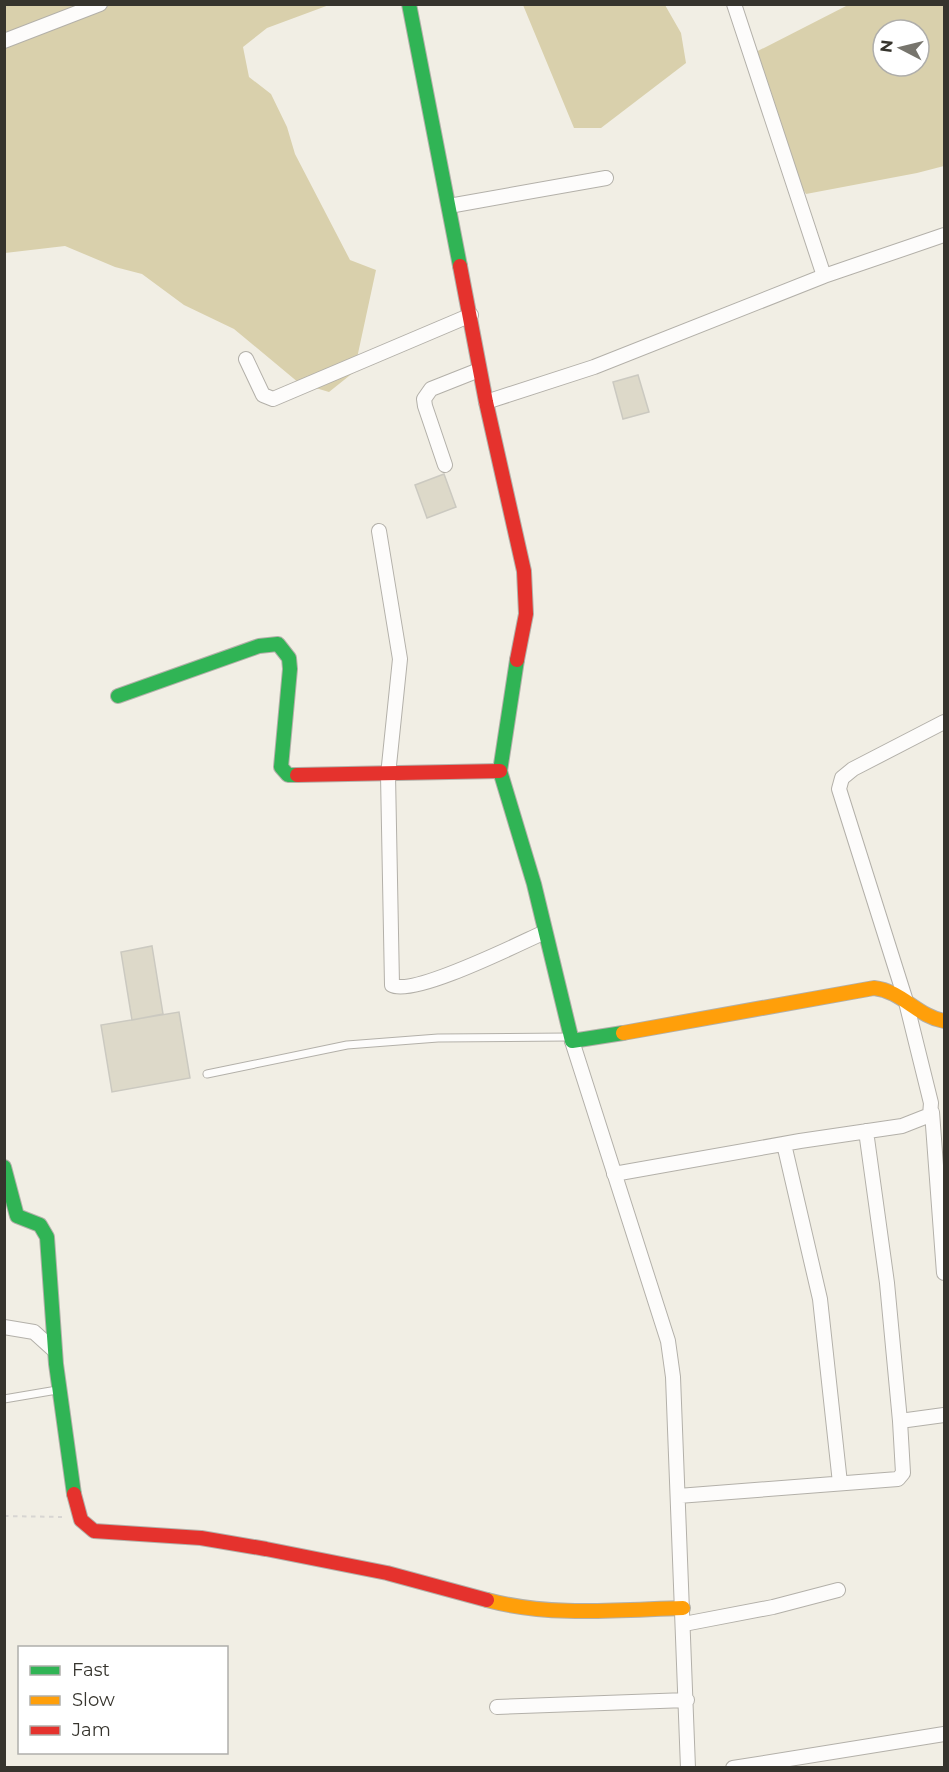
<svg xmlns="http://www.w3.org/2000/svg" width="949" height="1772" font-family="Montserrat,sans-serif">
	<rect width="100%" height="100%" fill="#f1eee4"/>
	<path fill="#d9d0ac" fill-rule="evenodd" d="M4 5H329L267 28 243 47 249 77 271 94 287 127 295 154 350 260 376 270 354 372 329 392 299 383 234 329 184 305 142 274 115 267 65 246 5 253Z
		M523 5H665L681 33 686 63 601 128H574Z
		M848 5H944V166L917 173 806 194 790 168 750 55ZM883 30H919V66H883Z"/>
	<path fill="#ddd9c9" stroke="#cbc9c0" stroke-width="1.5" d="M638 375 649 412 623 419 613 382Z
		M444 474 456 507 427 518 415 485Z
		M152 946 163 1014 132 1020 121 952Z
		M179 1012 190 1078 112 1092 101 1025Z"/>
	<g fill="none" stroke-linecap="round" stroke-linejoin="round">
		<defs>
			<path id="lane" d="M207 1074 347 1045 438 1038 568 1037
				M4 1399 57 1390"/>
			<path id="street" d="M734 4 824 276
				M4 41 100 4
				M449 206 606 178
				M246 359 263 395 273 399 471 315
				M486 402 594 367 824 276 944 235
				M445 465 425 406 424 399 431 389 479 370
				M379 531 400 659 388 775 392 985C413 997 520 943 545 932
				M572 1041 668 1341 673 1377 688 1768
				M932 1112 944 1273
				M866 1131 887 1283 900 1421
				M784 1144 820 1299 840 1483
				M614 1174 800 1141 902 1126 930 1115 931 1103 905 998 839 789 842 778 853 769 944 722
				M4 1327 34 1332 55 1351
				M678 1496 898 1479 903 1473 900 1421 944 1415
				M684 1624 773 1607 838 1590
				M497 1707 687 1700
				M733 1768 944 1734"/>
			<path id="fast" d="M409 4 460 266
				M517 660 500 771 534 884 572 1041 623 1033
				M118 696 259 646 278 644 289 658 290 669 281 767 288 775H297
				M4 1167 17 1216 40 1225 47 1237 56 1364 74 1494"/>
			<path id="slow" d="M623 1033 874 988C902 991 917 1016 944 1021
				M487 1600C550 1617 618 1610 683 1608"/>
			<path id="jam" d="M460 266 486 402 524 571 526 614 517 660
				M297 775 500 771
				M74 1494 81 1520 94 1531 201 1538 266 1549 387 1573 487 1600"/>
		</defs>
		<use href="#lane" stroke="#b3b0a9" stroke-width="9"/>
		<use href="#street" stroke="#b3b0a9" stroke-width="16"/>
		<use href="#fast" stroke="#b3b0a9" stroke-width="16"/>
		<use href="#slow" stroke="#b3b0a9" stroke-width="16"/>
		<use href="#jam" stroke="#b3b0a9" stroke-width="16"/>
		<path stroke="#d7d5d2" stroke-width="2" stroke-dasharray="4.5 4.5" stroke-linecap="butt" d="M4 1516 62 1517"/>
		<use href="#lane" stroke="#fdfcfb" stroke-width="7"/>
		<use href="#street" stroke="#fdfcfb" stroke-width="14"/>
		<use href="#fast" stroke="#30b455" stroke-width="14"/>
		<use href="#slow" stroke="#ff9f0a" stroke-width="14"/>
		<use href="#jam" stroke="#e5322d" stroke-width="14"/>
	</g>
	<rect width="949" height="1772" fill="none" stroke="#36342d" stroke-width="12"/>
	<rect x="18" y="1646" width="210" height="108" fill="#ffffff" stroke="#afaeab" stroke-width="1.5"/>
	<rect x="30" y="1666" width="30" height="9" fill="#30b455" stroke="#afaeab" stroke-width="1.5"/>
	<text x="72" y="1676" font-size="18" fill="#36342d">Fast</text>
	<rect x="30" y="1696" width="30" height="9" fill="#ff9f0a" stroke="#afaeab" stroke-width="1.5"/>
	<text x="72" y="1706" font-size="18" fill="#36342d">Slow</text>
	<rect x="30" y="1726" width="30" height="9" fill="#e5322d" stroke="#afaeab" stroke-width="1.5"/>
	<text x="72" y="1736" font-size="18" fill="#36342d">Jam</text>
	<g transform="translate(901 48) rotate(277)"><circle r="28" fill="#ffffff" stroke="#afaeab" stroke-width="1.5"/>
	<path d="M0-4.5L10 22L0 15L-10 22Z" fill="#77756d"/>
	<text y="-9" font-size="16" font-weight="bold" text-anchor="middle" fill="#36342d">N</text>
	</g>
</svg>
